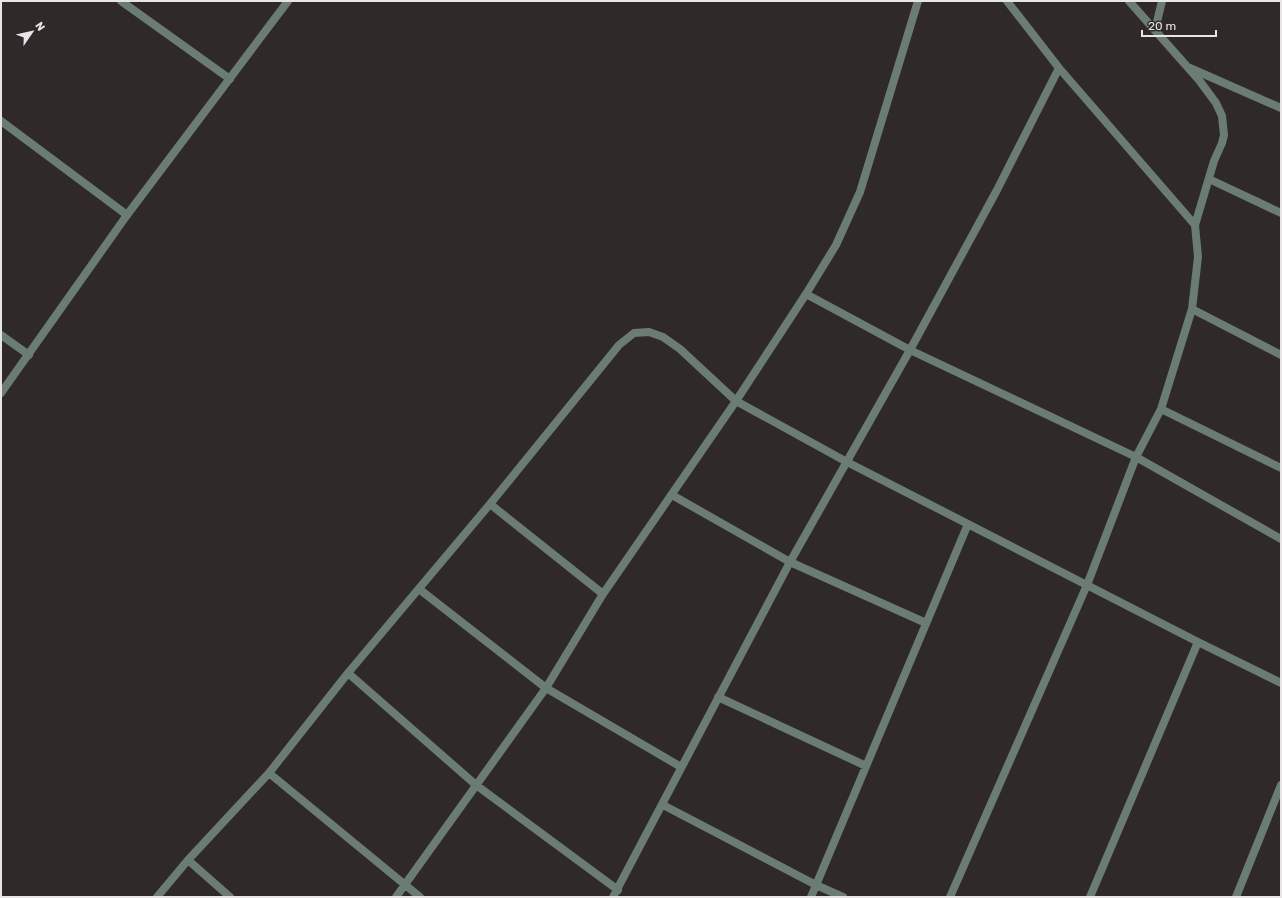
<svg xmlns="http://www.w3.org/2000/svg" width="1282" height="898" font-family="Rubik,sans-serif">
	<rect width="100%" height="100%" fill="#2f292a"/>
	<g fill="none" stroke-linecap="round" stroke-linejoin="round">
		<path stroke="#6b7c74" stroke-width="8" d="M121 1 230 79
			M1155 30 1162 1
			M1 121 127 215
			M1 335 29 355"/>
		<path stroke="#6b7c74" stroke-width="8" d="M1059 68 1195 225
			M1190 68 1281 108
			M1209 179 1281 213
			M806 294 910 350 997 190 1059 68 1007 1
			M1192 309 1281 355
			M1 393 127 215 288 1
			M1161 409 1281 468
			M672 495 790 562 926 623
			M490 504 603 594
			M419 589 546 688 681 767
			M348 673 476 785 618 890
			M718 697 866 766
			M269 773 420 897
			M663 805 816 885 843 897
			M188 860 230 897
			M157 897 188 860 269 773 348 673 490 504 619 345 634 333 649 332 663 337 680 349 736 401 847 462 1198 642 1281 683
			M396 897 546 688 603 594 736 401 806 294 836 245 860 192 918 1
			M613 897 790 562 910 350 1136 457 1281 539
			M811 897 968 524
			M950 897 1087 585 1136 457 1161 409 1192 309 1198 257 1195 225 1214 161 1222 143 1224 135 1222 116 1216 103 1199 80 1129 1
			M1090 897 1198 642
			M1236 897 1281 785"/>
	</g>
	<rect width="1282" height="898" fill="none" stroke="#e9e5e6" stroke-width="4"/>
	<g transform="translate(32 32) rotate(56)" stroke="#2f292a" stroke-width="3" paint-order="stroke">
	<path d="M0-3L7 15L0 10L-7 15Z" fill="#e9e5e6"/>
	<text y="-6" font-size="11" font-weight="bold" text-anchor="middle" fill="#e9e5e6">N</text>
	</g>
	<path d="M1142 30v6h74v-6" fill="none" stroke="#e9e5e6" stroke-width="2"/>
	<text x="1148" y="30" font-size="12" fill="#e9e5e6" stroke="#2f292a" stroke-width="3" paint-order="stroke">20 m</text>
</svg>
